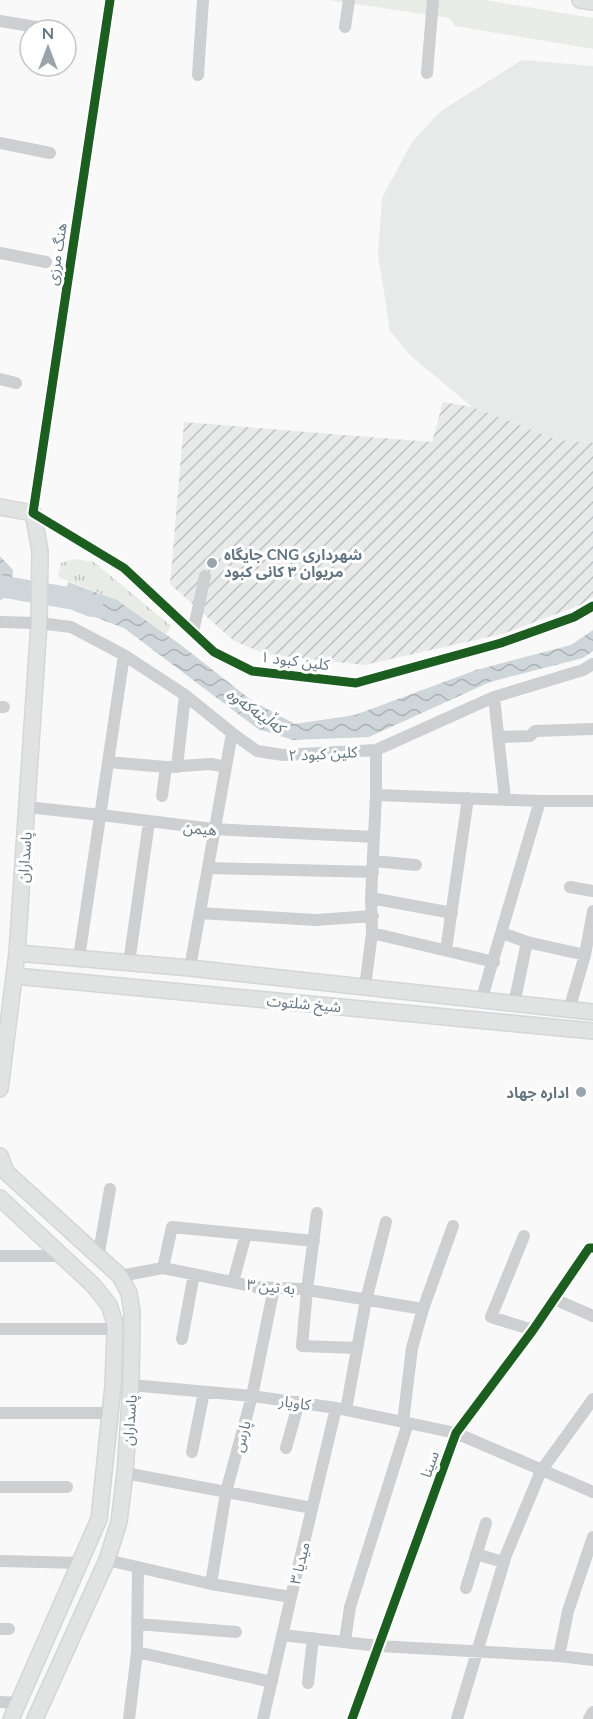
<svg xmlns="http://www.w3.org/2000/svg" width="593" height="1719" font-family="Lato,'Noto Sans Arabic',sans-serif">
	<defs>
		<pattern id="industrial-furrows" width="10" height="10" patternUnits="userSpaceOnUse" patternTransform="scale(1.5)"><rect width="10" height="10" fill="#e8e9e9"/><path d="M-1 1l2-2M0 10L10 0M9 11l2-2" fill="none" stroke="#c0c1c2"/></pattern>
		<pattern id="park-tufts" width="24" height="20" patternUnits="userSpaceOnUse" patternTransform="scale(1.5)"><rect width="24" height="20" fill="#e8ebe6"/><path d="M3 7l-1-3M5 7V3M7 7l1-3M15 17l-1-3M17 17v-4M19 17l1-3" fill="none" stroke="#c0c3c0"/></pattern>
		<pattern id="water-waves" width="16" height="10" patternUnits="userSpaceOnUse" patternTransform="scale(1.5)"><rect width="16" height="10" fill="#ced6d9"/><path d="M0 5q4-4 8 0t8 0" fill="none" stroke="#abb2b5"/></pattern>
	</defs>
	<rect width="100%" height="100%" fill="#f9f9f9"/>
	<path fill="#e8e9e9" d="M522 60 593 66V443L558 440 472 407 411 356 390 331 378 254 382 198 412 142 441 111Z"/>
	<path fill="url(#industrial-furrows)" d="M443 402 472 407 558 440 593 443V597L578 606 502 634 364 665 266 654 234 641 170 584 184 422 432 442Z"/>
	<path fill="#e8ebe6" d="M328 0H485L593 18V49L455 26 450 18Z"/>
	<path fill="url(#park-tufts)" d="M74 559 94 562 171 626 166 634 117 600 58 577 61 563Z"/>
	<path fill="url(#water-waves)" d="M0 556 13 570 12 591 0 601Z
		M68 582 117 600 181 645 251 700 295 724 355 715 476 670 571 645 593 630V651L583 658 490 682 369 737 293 740 258 729 124 628 63 605Z"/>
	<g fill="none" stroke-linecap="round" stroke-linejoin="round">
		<path stroke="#ced6d9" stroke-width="22" d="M0 586 74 599 92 606"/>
		<defs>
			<path id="major" d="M580 0 593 2
				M0 507 33 513 40 551 39 623 17 953 0 1089
				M17 953 190 968 593 1012
				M15 976 593 1031
				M0 1156 6 1172 120 1276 129 1293 132 1312 131 1385 125 1473 119 1522 107 1560 35 1719
				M0 1198 93 1285 109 1305 114 1320 115 1329 113 1386 99 1519 11 1719"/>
		</defs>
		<use href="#major" stroke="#d5d6d7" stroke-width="18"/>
		<path stroke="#cecfd0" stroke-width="12" d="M110 0 33 513 124 568 214 652 252 671 356 683 501 643 574 617 593 606
			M0 21 42 28
			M345 27 349 0
			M427 73 433 0
			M198 75 203 0
			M0 143 50 153
			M0 253 46 262
			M0 379 16 383
			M0 622 39 623 71 627 124 655 185 695 232 733 257 751 283 755 376 750 494 697 583 670 593 664
			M193 632 205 576
			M494 697 505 799
			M0 707H4
			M498 737 530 736 535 731 593 729
			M108 762 166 767 211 764 226 767
			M177 767 185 695
			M376 795 540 801H593
			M162 796 166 767
			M27 807 101 815 213 829 374 837
			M373 861 416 865
			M209 868 373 872
			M570 887 593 891
			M371 898 452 913
			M200 913 315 920 373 916
			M372 933 494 962
			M502 933 527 942 585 955
			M446 950 468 798
			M79 958 124 655
			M129 963 149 822
			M190 968 232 733
			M365 987 372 933 371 898 376 795V750
			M481 1001 540 801
			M514 1004 527 942
			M569 1010 585 955 593 911
			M317 1213 307 1290 302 1346 357 1348
			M524 1236 491 1317 533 1330
			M0 1256H62
			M98 1258 110 1189
			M163 1268 172 1227 314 1241
			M120 1276 163 1268 257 1287 302 1289 423 1309
			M233 1282 246 1234
			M554 1299 593 1316
			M0 1329H115
			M182 1339 194 1274
			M131 1385 252 1396 336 1408 456 1433 593 1492
			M346 1410 366 1300 386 1222
			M0 1413H110
			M403 1422 412 1348 423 1309 453 1226
			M286 1448 299 1402
			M192 1452 204 1392
			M125 1473 312 1508
			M0 1487H67
			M476 1554 503 1562
			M107 1560 211 1584 291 1597
			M0 1561 81 1563
			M211 1584 226 1492 252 1396 274 1288
			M466 1588 486 1523
			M137 1624 236 1632
			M0 1629H9
			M282 1635 379 1646 559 1656 593 1660
			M345 1641 350 1607 408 1423
			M137 1652 272 1682
			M559 1656 568 1611 593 1537
			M308 1683 313 1638
			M0 1702 19 1703
			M129 1719 137 1652 138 1567
			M263 1719 291 1597 336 1408
			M352 1719 456 1433 533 1330 589 1248H593
			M457 1719 506 1555 541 1471 593 1399
			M589 1719 593 1712"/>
		<use href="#major" stroke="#e1e2e2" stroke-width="15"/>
		<defs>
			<path id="cycleway" d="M110 0 33 513 124 568 214 652 252 671 356 683 501 643 574 617 593 606
				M352 1719 456 1433 533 1330 589 1248H593"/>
		</defs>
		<use href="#cycleway" stroke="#fff" stroke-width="13"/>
		<use href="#cycleway" stroke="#1b5e20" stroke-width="9"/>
	</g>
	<g fill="#99a4ac" stroke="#fff" stroke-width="2">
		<circle cx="212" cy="563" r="6"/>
		<circle cx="581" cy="1092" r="6"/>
	</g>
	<g text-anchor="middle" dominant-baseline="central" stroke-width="6" stroke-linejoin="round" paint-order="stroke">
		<g font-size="15" fill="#657683" stroke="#fff">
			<text transform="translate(56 254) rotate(-81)">هنگ مرزی</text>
			<text transform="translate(295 660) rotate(7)">کلین کبود ۱</text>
			<text transform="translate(323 753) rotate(-3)">کلین کبود ۲</text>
			<text transform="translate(200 828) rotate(5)">هیمن</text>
			<text transform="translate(24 857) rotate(-86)">پاسداران</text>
			<text transform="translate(304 1003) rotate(5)">شیخ شلتوت</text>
			<text transform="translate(271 1286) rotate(6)">به تین ۳</text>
			<text transform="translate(295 1402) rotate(8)">کاویار</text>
			<text transform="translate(129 1420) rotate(-86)">پاسداران</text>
			<text transform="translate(241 1436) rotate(-75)">پارس</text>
			<text transform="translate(429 1464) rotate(-70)">سینا</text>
			<text transform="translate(299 1563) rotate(-76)">میدیا ۳</text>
		</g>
		<g font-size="15" font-weight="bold" fill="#657683" stroke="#fff" text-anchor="start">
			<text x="224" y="554">جایگاه CNG شهرداری<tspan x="224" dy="17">مریوان ۳ کانی کبود</tspan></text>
			<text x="569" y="1092" text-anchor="end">اداره جهاد</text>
		</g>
		<g font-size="16" font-style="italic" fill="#60757c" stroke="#fff">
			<text transform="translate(256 710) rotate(35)">کەڵینەکەوە</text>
		</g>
	</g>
	<g transform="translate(48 48)"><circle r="28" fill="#ffffff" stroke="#c1c8cd" stroke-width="1.5"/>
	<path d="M0-4.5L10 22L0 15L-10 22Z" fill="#99a4ac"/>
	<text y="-9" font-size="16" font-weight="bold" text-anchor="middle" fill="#657683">N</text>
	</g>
</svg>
